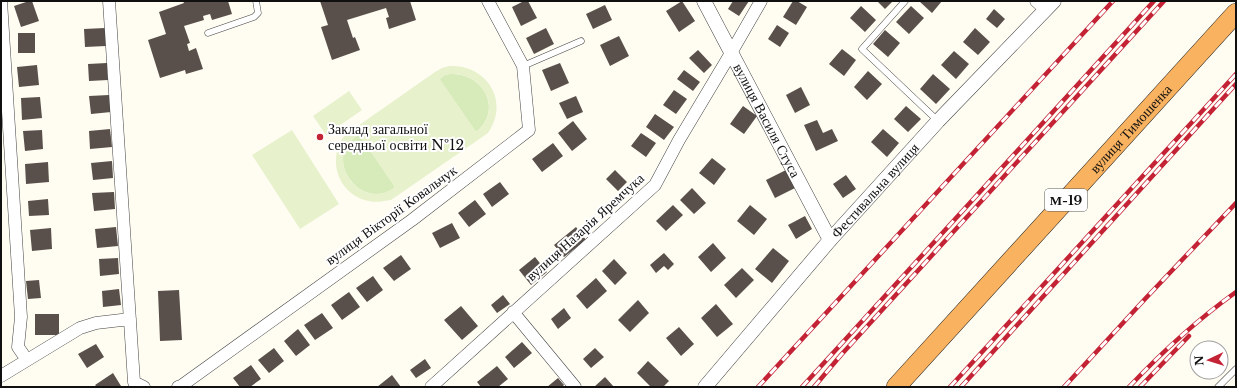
<svg xmlns="http://www.w3.org/2000/svg" width="1237" height="388" font-family="'Libre Baskerville',serif">
	<rect width="100%" height="100%" fill="#fffcf2"/>
	<path fill="#d7ebba" d="M450 74C483 72 504 110 476 132L439 79 445 75Z
		M359 134 395 187C393 189 390 191 387 192 361 203 332 169 347 145 350 140 355 137 359 134Z"/>
	<path fill="#e7f2cc" fill-rule="evenodd" d="M449 66C487 64 510 101 488 133L391 200C383 201 376 203 369 201 338 195 326 159 345 135L435 72 442 68ZM450 74C483 72 504 110 476 132L440 79 445 75ZM359 135 395 187C361 213 320 158 359 135Z
		M349 91 362 110 326 135 313 116Z
		M292 130 339 204 300 229 252 155Z"/>
	<path fill="#59504b" d="M29 1H32L39 21 21 27 14 6Z
		M183 1H228L232 14 212 20 210 14 203 16 204 20 184 26 190 43 187 44 189 51 196 48 203 69 186 74 185 70 160 78 148 40 166 34 159 12 184 3Z
		M320 1H410L416 20 389 29 386 18 389 17 386 8 347 20 353 38 355 37 360 50 332 60 321 27 328 25Z
		M524 1H528L537 18 521 26 512 7Z
		M682 1 695 21 679 32 666 11Z
		M733 1H749L739 16 728 9Z
		M793 1H797L807 7 796 25 783 17Z
		M877 1H893L885 9Z
		M919 1H942L932 13Z
		M605 5 612 20 593 29 586 14Z
		M861 6 876 20 865 32 850 18Z
		M911 6 924 18 909 34 896 22Z
		M994 9 1005 19 997 28 986 19Z
		M777 25 789 33 780 47 768 39Z
		M105 28 106 46 85 47 84 29Z
		M546 28 554 44 534 54 526 38Z
		M975 28 990 42 978 55 963 42Z
		M885 30 900 43 888 57 873 44Z
		M18 33H35V53H18Z
		M619 36 629 56 610 66 600 45Z
		M842 49 856 60 844 76 829 64Z
		M698 50 712 65 704 73 689 58Z
		M954 51 969 64 956 79 941 65Z
		M107 63 108 80 89 81 88 64Z
		M560 63 569 83 551 91 542 70Z
		M37 65 39 85 19 87 17 67Z
		M684 70 700 82 693 91 677 79Z
		M868 71 882 84 867 100 854 87Z
		M933 74 950 89 936 104 920 89Z
		M801 87 810 105 795 113 786 95Z
		M674 90 687 99 676 114 663 105Z
		M109 95 111 112 91 114 89 96Z
		M576 96 583 112 567 119 559 103Z
		M40 97 42 118 22 120 21 98Z
		M743 106 757 116 744 134 730 124Z
		M906 106 921 119 908 132 894 119Z
		M655 114 674 127 664 140 646 127Z
		M817 120 823 133 832 129 838 141 816 151 804 125Z
		M573 121 587 139 572 151 558 133Z
		M110 129 112 147 90 149 89 131Z
		M883 129 899 143 887 157 871 142Z
		M42 130 43 149 25 151 23 131Z
		M641 133 656 143 646 157 631 146Z
		M553 143 563 156 542 172 532 159Z
		M712 158 726 169 714 185 699 173Z
		M112 161 113 178 93 180 91 163Z
		M48 162 49 182 26 184 25 164Z
		M615 170 627 182 618 191 606 179Z
		M786 170 795 188 775 198 766 180Z
		M846 175 856 189 843 198 833 184Z
		M500 182 509 194 492 207 483 194Z
		M692 188 706 203 694 214 680 200Z
		M114 192 115 209 94 211 92 193Z
		M48 199 49 215 29 216 28 201Z
		M475 200 486 214 469 227 458 213Z
		M673 205 683 215 666 231 656 221Z
		M750 205 767 219 754 235 737 221Z
		M805 216 812 229 796 239 788 225Z
		M452 223 460 238 440 248 432 233Z
		M116 227 118 246 97 248 95 229Z
		M576 227 586 240 564 257 554 245Z
		M51 228 52 249 32 251 30 230Z
		M713 243 726 258 711 272 698 257Z
		M773 248 789 261 772 283 755 269Z
		M664 253 674 264 668 270 664 266 656 273 650 265Z
		M401 255 411 269 394 281 383 268Z
		M535 257 547 272 531 285 519 270Z
		M118 258 119 274 100 276 99 259Z
		M614 259 627 273 615 285 602 271Z
		M742 268 754 280 736 298 724 285Z
		M373 276 383 290 367 302 356 288Z
		M596 278 607 291 587 309 576 296Z
		M39 280 41 298 28 299 26 281Z
		M119 289 121 305 103 307 102 291Z
		M179 290 182 340 160 341 158 291Z
		M349 292 360 307 342 320 331 305Z
		M503 295 510 304 497 313 491 305Z
		M638 300 649 313 630 332 618 320Z
		M716 304 733 324 717 337 701 318Z
		M461 306 478 326 462 340 444 320Z
		M564 308 571 318 558 329 551 319Z
		M322 313 333 328 315 340 304 325Z
		M35 314H59V335H35Z
		M679 327 694 344 681 356 666 338Z
		M298 329 310 345 296 356 284 341Z
		M522 342 532 353 514 368 505 357Z
		M96 344 104 357 87 368 78 354Z
		M274 348 284 361 269 373 258 360Z
		M595 348 604 357 591 368 583 359Z
		M425 359 431 368 416 378 410 370Z
		M648 361 669 381 663 387H651L637 373Z
		M251 365 261 379 250 387H240L233 378Z
		M497 366 508 379 498 387H481L477 382Z
		M113 373 121 386 97 387 95 385Z
		M392 375 401 387H377Z
		M605 377 614 387H594Z
		M558 378 564 385 562 387H547Z"/>
	<g fill="none" stroke-linecap="round" stroke-linejoin="round">
		<defs>
			<path id="service" d="M905 1 862 49 938 121
				M208 33 254 17 258 13 256 1
				M523 66 581 41
				M1218 387 1236 369"/>
			<path id="minor" d="M1 1 21 317 18 347 27 360
				M109 1 134 382 144 387
				M1036 1 1046 10
				M513 312 575 387
				M1 376 80 328 96 323 130 319
				M178 387 181 386 412 220 529 130 523 66 488 1
				M431 387 655 185 679 140 731 53 761 1"/>
			<g id="tertiary">
				<path id="s1" d="M704 1 830 240"/>
				<path id="s2" d="M705 387 830 240 938 121 1054 1"/>
			</g>
			<g id="trunk">
				<path id="s3" d="M896 387 1236 13"/>
			</g>
		</defs>
		<use href="#service" stroke="#434343" stroke-width="7"/>
		<use href="#minor" stroke="#434343" stroke-width="13"/>
		<use href="#tertiary" stroke="#434343" stroke-width="15"/>
		<use href="#trunk" stroke="#212121" stroke-width="20"/>
		<use href="#service" stroke="#fff" stroke-width="6"/>
		<use href="#minor" stroke="#fff" stroke-width="12"/>
		<use href="#tertiary" stroke="#fff" stroke-width="14"/>
		<use href="#trunk" stroke="#f9b25f" stroke-width="19"/>
		<defs>
			<path id="rail" d="M758 387 1113 1
				M802 387 1154 1
				M814 387 841 355 1164 1
				M950 387 1236 74
				M961 387 1236 84
				M1064 387 1145 299 1236 203
				M1129 387C1162 352 1197 320 1236 292
				M1140 387 1189 336"/>
		</defs>
		<use href="#rail" stroke="#c42335" stroke-width="4.5"/>
		<use href="#rail" stroke="#fff" stroke-width="3" stroke-dasharray="9" stroke-linecap="butt"/>
	</g>
	<circle fill="#c42335" stroke="#fff" stroke-width="1.5" cx="320" cy="137" r="4"/>
	<g text-anchor="middle" dominant-baseline="central" stroke-width="4" stroke-linejoin="round" paint-order="stroke">
		<rect fill="#fff" stroke="#585858" stroke-width="1" x="1045" y="189" width="42" height="22" rx="3"/>
		<g font-size="13" font-weight="bold" fill="#101010">
			<text x="1066" y="200">М-19</text>
		</g>
		<g font-size="14" fill="#101010" stroke="#fff">
			<text stroke="none"><textPath href="#s1" startOffset="135">вулиця Василя Стуса</textPath></text>
			<text stroke="none"><textPath href="#s3" startOffset="349">вулиця Тимошенка</textPath></text>
			<text stroke="none"><textPath href="#s2" startOffset="260">Фестивальна вулиця</textPath></text>
			<text transform="translate(391 215) rotate(-36)">вулиця Вікторії Ковальчук</text>
			<text transform="translate(585 227) rotate(-42)">вулиця Назарія Яремчука</text>
		</g>
		<g font-size="14" fill="#101010" stroke="#fff" text-anchor="start">
			<text x="328" y="129">Заклад загальної<tspan x="328" dy="16">середньої освіти №12</tspan></text>
		</g>
	</g>
	<rect width="1237" height="388" fill="none" stroke="#101010" stroke-width="4"/>
	<g transform="translate(1209 360) rotate(266)"><circle r="19" fill="#ffffff" stroke="#9f9f9f"/>
	<path d="M0-3L7 15L0 10L-7 15Z" fill="#c42335"/>
	<text y="-6" font-size="11" font-weight="bold" text-anchor="middle" fill="#101010">N</text>
	</g>
</svg>
